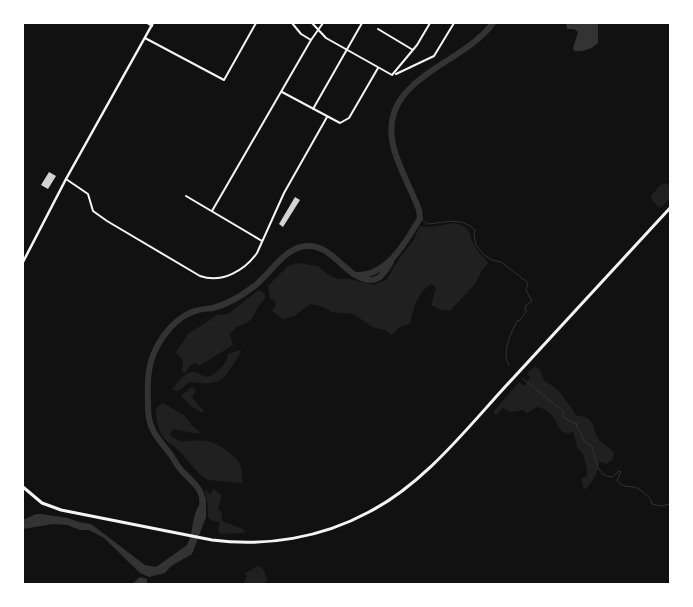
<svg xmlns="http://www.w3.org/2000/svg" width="693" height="607" font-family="'IBM Plex Sans',sans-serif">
	<rect width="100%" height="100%" fill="#111"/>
	<path fill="#202020" d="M666 183 670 187V198L661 208 653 202 651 196 660 185Z
		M455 223C474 228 467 234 476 248 479 254 485 257 488 263L482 270 475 284 450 311 439 309 431 305 436 288 432 284C418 291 413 309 410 324L401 326 391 335 385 330 372 327 354 314 331 312 324 307 310 304 293 317 283 319 272 311 276 304 274 300 270 299 268 286 288 266 297 263 318 266 330 276 339 279H349L374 285 387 279 398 260 413 241 420 226 429 227Z
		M259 290 265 294V299C257 304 255 318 248 322 239 327 237 324 230 335L233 345 199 366 196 363 192 364 185 373 182 371 183 361 176 352 188 334 217 315 228 314Z
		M240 350 241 353C223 378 225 387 190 382L178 391 172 390C176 384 186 370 195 372 198 373 203 376 207 377 216 374 227 365 228 354Z
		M535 366 540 370 543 379 559 391 577 416C597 416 592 431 599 440 604 445 610 448 614 453L613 459 607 464 599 461C598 474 594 482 584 490L581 479 587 476C588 473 584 457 583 455 582 452 578 450 577 447 576 442 575 437 573 432L568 433 562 432C555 420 552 410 537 407L527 413 523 410 511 412 503 408 496 415 493 412 519 382 524 386 530 378 527 373Z
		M192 387 196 391 192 397 204 411 203 413 192 407 181 396Z
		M163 403 184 415 193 426 200 432 199 434 173 429 170 435C186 447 189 438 205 441 217 442 237 455 241 467 243 471 242 478 242 483L208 480C195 473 187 457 176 448 172 444 167 443 164 438 158 430 156 418 156 408Z
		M214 489 222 496 218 508 222 514V521L243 529 245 533 220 534 218 530 220 522 212 521 208 517V506L205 491 207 490 210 495Z
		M259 566 264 570 267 580 263 584H244L247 576 245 573Z"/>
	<path fill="#333" d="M566 23H598V43C592 49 583 52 574 51L573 48 578 32 574 29H567Z
		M206 497V517L192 554 171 566 165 573 149 577 140 573 104 538 89 530H80L67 525 53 524 23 529V520L36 514H41L68 518 79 522 91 524 145 565 156 567 187 545C196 527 189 513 206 497Z
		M140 577 147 579V584H132Z"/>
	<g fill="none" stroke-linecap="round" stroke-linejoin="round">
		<path stroke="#333" stroke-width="1" d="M420 218 427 224C445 223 460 216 475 230L474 234 476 245 484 255 492 260 501 262 528 283 526 290 532 301 525 306 526 312 520 320 517 321C511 332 501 354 509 365
			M522 378 564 412 563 416 566 419 577 424 576 427 580 431 584 441 592 446C596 459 596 476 612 477L619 471 621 472 617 480C622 489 629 485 637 488 642 490 647 496 651 500L652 504 661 506 670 504"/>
		<path stroke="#333" stroke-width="6" d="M357 276C375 285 382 278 391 262
			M202 507C205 489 192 482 181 470 177 465 174 460 171 455 158 438 148 430 148 407 148 395 147 383 149 371 152 348 170 321 192 312 199 309 206 309 213 308 228 304 240 297 253 287 270 275 284 247 307 246 326 244 341 266 355 275 387 277 406 242 420 218L419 210C411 188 398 167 393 145 378 78 462 66 493 23"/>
	</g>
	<path fill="#d3d3d3" d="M49 172 56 176 48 189 41 185Z
		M295 197 300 200 283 227 279 224Z"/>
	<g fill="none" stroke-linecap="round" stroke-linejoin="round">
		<path stroke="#f5f5f5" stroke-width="2" d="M147 23 152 26
			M292 23 301 34 311 40
			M312 23 326 38 392 75 417 45 430 23
			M378 29 413 50
			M145 38 224 80 256 23
			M396 74 434 56 454 23
			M282 92 340 123 349 118 378 68
			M313 109 362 23
			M66 179 88 194 93 211 107 221 200 276C222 284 245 270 257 253L284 193 327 117
			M186 196 262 241
			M212 211 311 40 323 23"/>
		<path stroke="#f5f5f5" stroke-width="2.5" d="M23 262 66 179 153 23"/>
		<path stroke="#f5f5f5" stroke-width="3" d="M23 487 42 503 61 510 212 540C266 547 321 538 369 512 423 484 464 432 504 388 559 328 615 268 670 208"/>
	</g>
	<rect width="693" height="607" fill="none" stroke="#ffffff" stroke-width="48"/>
</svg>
